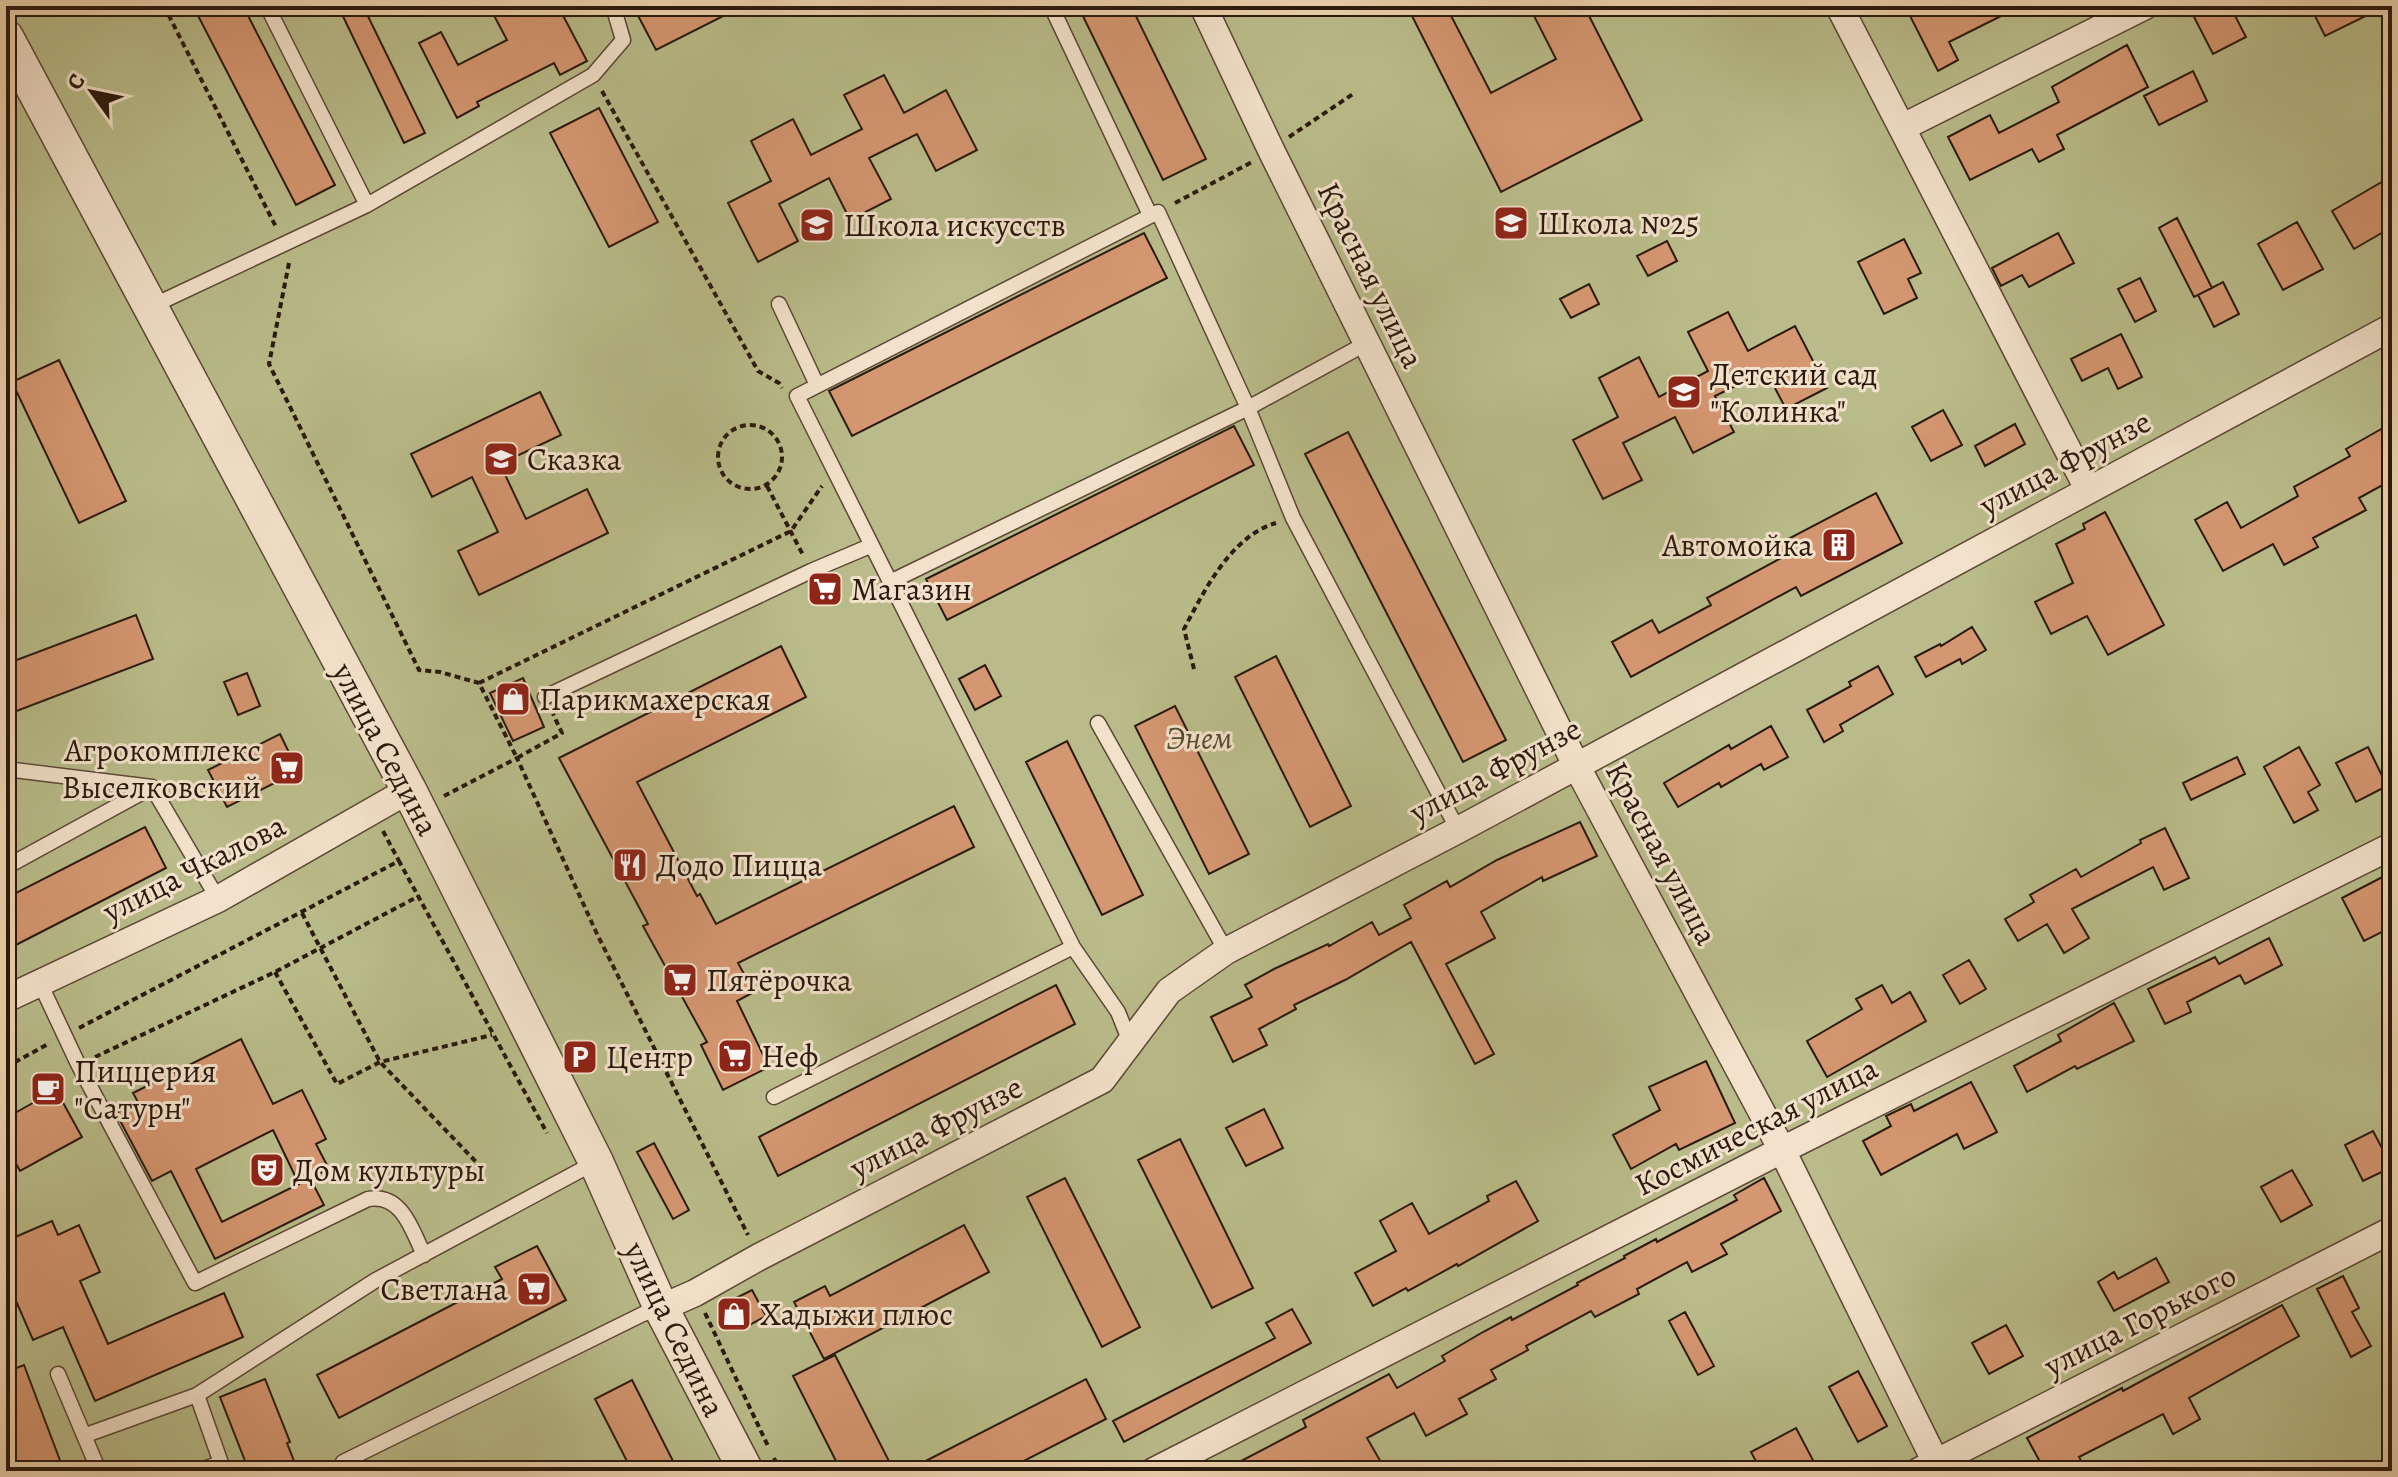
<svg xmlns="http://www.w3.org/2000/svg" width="2398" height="1477" font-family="Alegreya,serif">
	<rect width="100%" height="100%" fill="#edd3af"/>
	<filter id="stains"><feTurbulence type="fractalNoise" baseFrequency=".0025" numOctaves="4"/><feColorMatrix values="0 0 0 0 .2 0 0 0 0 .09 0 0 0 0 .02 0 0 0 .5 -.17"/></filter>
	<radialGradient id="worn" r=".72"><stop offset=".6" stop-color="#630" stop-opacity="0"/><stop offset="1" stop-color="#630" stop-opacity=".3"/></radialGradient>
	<path fill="#b9bc8a" stroke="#726a4c" stroke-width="2" d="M6 6H2392V1471H6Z"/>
	<path fill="#d59771" stroke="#2a190d" stroke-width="2" fill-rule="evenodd" d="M193 6H243L335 185 296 205Z
		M338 6H363L425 133 404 143Z
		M489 6H558L587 61 560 75 554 63 477 102 479 106 457 118 419 43 441 32 458 65 507 40Z
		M633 6H743L656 50Z
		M1078 6H1131L1206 159 1163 180Z
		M1407 6H1446L1491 93 1556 59 1529 6H1584L1642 120 1501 192Z
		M1905 6H2021L1949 42 1958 60 1938 71Z
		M2210 6H2230L2246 37 2213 54 2193 15Z
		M2310 6H2386L2325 36Z
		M2127 45 2148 87 2057 135 2064 149 2039 162 2032 149 1970 180 1948 137 1990 115 1999 133 2059 102 2052 87Z
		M2193 71 2207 101 2159 125 2144 96Z
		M884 75 904 113 946 90 977 150 936 171 917 134 869 158 891 199 850 220 829 178 779 204 798 241 758 262 728 203 771 181 751 141 793 119 811 155 862 129 844 95Z
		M599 108 658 222 609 247 550 133Z
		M2392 176V227L2354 249 2332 211Z
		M2177 218 2212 288 2194 297 2159 228Z
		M2297 222 2323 269 2283 290 2258 244Z
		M1144 233 1167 278 852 436 829 391Z
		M2058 233 2074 263 2029 287 2022 275 2001 286 1992 268Z
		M1904 239 1921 273 1908 279 1917 298 1884 314 1858 262Z
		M1667 241 1677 261 1648 276 1637 256Z
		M2140 278 2156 311 2135 322 2118 289Z
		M2223 282 2239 314 2214 327 2198 295Z
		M1589 284 1599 304 1571 318 1560 299Z
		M1728 312 1748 351 1795 326 1827 388 1786 409 1766 371 1715 396 1734 432 1693 453 1675 417 1623 443 1642 480 1603 499 1573 440 1618 417 1599 378 1639 357 1659 397 1708 371 1688 332Z
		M2121 334 2142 377 2118 389 2108 368 2082 381 2071 359Z
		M59 360 126 501 79 523 12 382Z
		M540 392 561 435 500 464 526 519 587 489 608 533 479 595 458 551 498 532 472 477 432 497 411 454Z
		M1943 410 1962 445 1931 461 1912 427Z
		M2015 424 2025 444 1985 466 1975 446Z
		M1234 426 1254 465 947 620 926 579Z
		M2383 428 2392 444V480L2359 498 2366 510 2313 538 2318 547 2284 565 2273 544 2223 571 2195 520 2227 502 2241 528 2298 496 2294 487 2350 456 2346 449Z
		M1348 432 1506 740 1463 762 1305 454Z
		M1876 493 1902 543 1801 596 1796 587 1631 677 1612 642 1652 620 1659 633 1711 605 1707 598 1781 558 1775 546Z
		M2105 512 2164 625 2108 655 2087 616 2051 634 2035 602 2073 583 2056 544 2085 529 2083 524Z
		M136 615 153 659 6 715V664Z
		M1972 627 1986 650 1962 664 1960 659 1926 677 1915 657 1940 644 1941 646Z
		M781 646 806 697 637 782 697 896 700 894 716 924 954 806 974 847 738 963 754 992 737 1001 769 1067 723 1090 701 1045 707 1042 643 926 648 924 559 758Z
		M1276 656 1351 806 1310 827 1235 677Z
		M985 665 1001 696 975 710 959 679Z
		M1878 666 1893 694 1840 725 1843 731 1824 742 1807 710 1851 686 1849 682Z
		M247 673 260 706 238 715 224 682Z
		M523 678 544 727 513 741 490 693Z
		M1175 706 1249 854 1209 874 1135 726Z
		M1771 726 1788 757 1764 770 1761 764 1721 787 1719 783 1678 807 1664 783 1729 745 1731 749Z
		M280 734 298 771 227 807 208 770Z
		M1067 741 1143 895 1102 915 1026 762Z
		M2299 747 2320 785 2308 792 2318 810 2294 823 2264 767Z
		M2368 747 2387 786 2356 802 2336 763Z
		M2237 757 2245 774 2191 800 2183 783Z
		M1580 822 1597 856 1543 881 1542 877 1481 912 1495 938 1446 964 1494 1054 1475 1064 1411 942 1345 980 1294 1005 1296 1009 1259 1029 1267 1045 1233 1062 1211 1017 1252 997 1245 985 1274 969 1328 944 1329 946 1372 922 1379 935 1411 918 1404 905 1447 881 1450 887 1497 860Z
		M145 827 166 868 6 950V898Z
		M2165 828 2189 878 2164 890 2153 867 2072 909 2089 938 2064 953 2047 924 2018 941 2005 919 2034 902 2030 895 2076 869 2081 877 2141 843 2140 840Z
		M2392 872V927L2364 941 2342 898Z
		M2269 938 2282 965 2245 984 2240 975 2187 1002 2191 1012 2165 1024 2148 989 2215 957 2219 964Z
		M1969 960 1986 989 1960 1004 1943 975Z
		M1056 985 1075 1024 778 1176 759 1137Z
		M1882 985 1892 1003 1910 992 1926 1021 1827 1077 1807 1041 1862 1009 1856 999Z
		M2114 1003 2134 1041 2077 1069 2075 1066 2027 1092 2014 1066 2061 1041 2058 1035Z
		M241 1039 273 1104 302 1090 326 1139 316 1144 329 1169 310 1178 324 1205 215 1259 171 1171 152 1181 116 1113 138 1102 133 1093ZM273 1130 299 1184 222 1222 196 1169Z
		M1706 1061 1735 1123 1679 1150 1676 1144 1631 1169 1613 1135 1660 1110 1649 1087Z
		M1971 1082 1997 1132 1964 1149 1957 1134 1881 1175 1863 1141 1891 1126 1886 1116 1911 1104 1914 1111Z
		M56 1090 82 1137 20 1171 6 1145V1118Z
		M1264 1109 1283 1148 1246 1166 1226 1128Z
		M2373 1131 2392 1167 2363 1181 2345 1145Z
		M1180 1139 1253 1288 1212 1308 1138 1160Z
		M654 1143 689 1210 673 1219 637 1152Z
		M2292 1170 2312 1205 2281 1222 2261 1187Z
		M1065 1178 1140 1327 1102 1347 1027 1197Z
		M1764 1178 1781 1211 1721 1244 1727 1254 1692 1272 1687 1262 1637 1289 1639 1294 1595 1317 1591 1311 1526 1346 1528 1350 1491 1370 1496 1379 1459 1399 1467 1414 1426 1436 1414 1413 1367 1438 1386 1471H1222L1306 1427 1303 1420 1389 1374 1397 1388 1445 1361 1442 1356 1483 1332 1511 1317 1512 1320 1578 1285 1577 1283 1625 1258 1624 1256 1656 1239 1657 1242 1737 1200 1734 1195Z
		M1516 1181 1538 1221 1458 1266 1457 1264 1408 1291 1406 1288 1373 1306 1355 1273 1396 1251 1380 1221 1412 1203 1429 1234 1489 1201 1487 1196Z
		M52 1221 58 1235 79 1225 100 1272 80 1281 108 1344 224 1293 243 1337 95 1401 63 1327 33 1340 6 1278V1241Z
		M964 1225 989 1272 824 1359 794 1302 825 1286 830 1296Z
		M537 1246 566 1300 339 1418 317 1375 502 1279 495 1267Z
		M2156 1258 2169 1282 2114 1311 2098 1282 2114 1272 2118 1279Z
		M2343 1276 2359 1308 2352 1312 2371 1346 2351 1357 2317 1289Z
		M752 1290 766 1316 746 1327 732 1300Z
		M2282 1305 2299 1336 2189 1398 2200 1419 2173 1434 2163 1414 2079 1457 2087 1471H2045L2027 1438 2122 1388 2123 1391Z
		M1292 1309 1311 1343 1124 1442 1113 1421 1275 1338 1266 1323Z
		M1685 1312 1714 1366 1698 1375 1669 1321Z
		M2006 1325 2023 1356 1989 1374 1972 1343Z
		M835 1355 894 1471H841L793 1376Z
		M24 1365 64 1471H6V1372Z
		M1858 1371 1887 1426 1858 1442 1829 1387Z
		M265 1379 290 1442 287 1443 298 1471H249L220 1397Z
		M1086 1379 1106 1419 1004 1471H906Z
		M632 1380 678 1471H632L595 1399Z
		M1796 1428 1815 1464 1802 1471H1761L1751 1452Z"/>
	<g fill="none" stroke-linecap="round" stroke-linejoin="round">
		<defs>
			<path id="service" d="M267 6 367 205
				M1051 6 1150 215
				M779 304 817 385
				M150 307 367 205 593 75 623 40 613 6
				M890 582 1248 408 1367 343
				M545 697 811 571 870 546
				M1098 723 1226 951
				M6 769 152 787
				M152 787 218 899
				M6 867 152 787
				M39 981 78 1064 195 1283 368 1199C402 1193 412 1230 424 1255
				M1130 1042 1118 1012 1073 947 797 396 1158 212 1248 408 1293 518 1458 830
				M774 1097 1073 947
				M58 1374 99 1471
				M197 1395 221 1463 197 1471
				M86 1435 197 1395 376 1280 596 1162
				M347 1471 343 1462 643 1314 661 1308"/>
			<path id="minor" d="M1203 6 1271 150 1576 765 1782 1150 1940 1471
				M1839 6 2088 489
				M1903 127 2145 6
				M6 999 218 899 409 790
				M661 1308 695 1293 759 1257 1102 1080 1169 991 1226 951 1458 830 2392 327
				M1154 1471 1782 1150 2392 846
				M1919 1471 2392 1230"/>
			<path id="tertiary" d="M6 37 409 790 596 1162 661 1308 746 1471"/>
		</defs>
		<use href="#service" stroke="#5b4836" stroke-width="17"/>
		<use href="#minor" stroke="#5b4836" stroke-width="29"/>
		<use href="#tertiary" stroke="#5b4836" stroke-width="37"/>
		<path stroke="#2a190d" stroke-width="4" stroke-dasharray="6 4" stroke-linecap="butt" d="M164 6 277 229
			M602 91 758 371 779 383 782 388
			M1289 137 1353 94
			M1175 203 1252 162
			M289 263 269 364 419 670 440 672 479 683 517 758 562 733 553 714
			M718 457a32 32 0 1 1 64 0a32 32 0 1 1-64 0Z
			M767 486 803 555
			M1194 669 1184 629C1204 591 1231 536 1276 523
			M479 683 791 531 822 486
			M444 796 517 758 597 934 748 1235
			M383 831 399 861
			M302 913 380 1062 481 1167
			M275 972 337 1084 380 1062 492 1035
			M79 1028 399 861 547 1133
			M95 1057 275 972 419 896
			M6 1067 50 1043
			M705 1313 768 1446
			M774 1458 780 1471"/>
		<use href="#service" stroke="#f3e2cb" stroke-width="14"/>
		<use href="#minor" stroke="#f3e2cb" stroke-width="26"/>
		<use href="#tertiary" stroke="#f3e2cb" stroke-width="34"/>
	</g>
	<defs>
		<symbol id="school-square" viewBox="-11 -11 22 22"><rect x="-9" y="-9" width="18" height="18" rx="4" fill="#8f2418" stroke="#f3e2cb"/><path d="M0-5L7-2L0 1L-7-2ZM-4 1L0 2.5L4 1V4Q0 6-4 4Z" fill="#fff"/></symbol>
		<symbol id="building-square" viewBox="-11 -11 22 22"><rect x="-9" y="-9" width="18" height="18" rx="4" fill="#8f2418" stroke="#f3e2cb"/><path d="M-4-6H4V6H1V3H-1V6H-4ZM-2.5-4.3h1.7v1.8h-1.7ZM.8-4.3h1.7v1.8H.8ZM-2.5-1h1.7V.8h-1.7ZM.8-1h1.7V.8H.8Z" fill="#fff"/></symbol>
		<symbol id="supermarket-square" viewBox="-11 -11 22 22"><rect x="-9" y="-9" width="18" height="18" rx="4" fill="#8f2418" stroke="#f3e2cb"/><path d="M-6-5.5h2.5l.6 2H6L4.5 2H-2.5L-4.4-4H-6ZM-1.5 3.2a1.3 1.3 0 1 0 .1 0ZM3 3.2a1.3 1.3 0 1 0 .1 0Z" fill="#fff"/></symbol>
		<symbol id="shop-square" viewBox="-11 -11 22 22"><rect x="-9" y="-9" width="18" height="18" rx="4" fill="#8f2418" stroke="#f3e2cb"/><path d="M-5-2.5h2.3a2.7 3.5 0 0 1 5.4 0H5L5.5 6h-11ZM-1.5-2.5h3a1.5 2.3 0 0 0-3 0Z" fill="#fff"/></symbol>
		<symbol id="restaurant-square" viewBox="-11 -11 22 22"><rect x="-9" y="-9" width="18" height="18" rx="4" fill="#8f2418" stroke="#f3e2cb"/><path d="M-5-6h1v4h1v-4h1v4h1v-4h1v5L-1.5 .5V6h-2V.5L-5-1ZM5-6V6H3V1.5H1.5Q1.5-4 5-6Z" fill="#fff"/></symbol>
		<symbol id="parking-square" viewBox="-11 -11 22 22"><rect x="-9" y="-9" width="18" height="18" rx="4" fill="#8f2418" stroke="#f3e2cb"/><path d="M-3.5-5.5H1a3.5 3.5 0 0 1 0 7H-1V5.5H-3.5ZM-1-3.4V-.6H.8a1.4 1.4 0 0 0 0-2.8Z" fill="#fff"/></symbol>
		<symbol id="cafe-square" viewBox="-11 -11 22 22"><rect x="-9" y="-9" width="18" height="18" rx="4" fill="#8f2418" stroke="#f3e2cb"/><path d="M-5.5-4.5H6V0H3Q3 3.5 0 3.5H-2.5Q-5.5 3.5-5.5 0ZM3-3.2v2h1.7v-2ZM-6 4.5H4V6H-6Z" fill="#fff"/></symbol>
		<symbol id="theatre-square" viewBox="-11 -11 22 22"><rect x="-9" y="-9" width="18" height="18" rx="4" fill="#8f2418" stroke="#f3e2cb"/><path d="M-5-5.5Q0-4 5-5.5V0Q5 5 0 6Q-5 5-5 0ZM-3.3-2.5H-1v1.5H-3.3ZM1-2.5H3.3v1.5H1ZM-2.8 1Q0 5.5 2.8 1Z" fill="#fff"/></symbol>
	</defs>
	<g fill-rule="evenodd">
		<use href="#school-square" x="1491" y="203" width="40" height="40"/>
		<use href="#school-square" x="797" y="205" width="40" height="40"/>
		<use href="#school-square" x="1664" y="372" width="40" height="40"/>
		<use href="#school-square" x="481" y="439" width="40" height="40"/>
		<use href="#building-square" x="1819" y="525" width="40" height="40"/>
		<use href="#supermarket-square" x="805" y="569" width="40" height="40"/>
		<use href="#shop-square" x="493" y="679" width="40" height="40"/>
		<use href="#supermarket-square" x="267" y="748" width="40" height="40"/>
		<use href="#restaurant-square" x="610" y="845" width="40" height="40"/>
		<use href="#supermarket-square" x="660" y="960" width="40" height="40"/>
		<use href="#supermarket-square" x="715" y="1036" width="40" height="40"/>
		<use href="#parking-square" x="560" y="1037" width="40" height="40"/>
		<use href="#cafe-square" x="28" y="1069" width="40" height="40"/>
		<use href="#theatre-square" x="247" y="1150" width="40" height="40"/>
		<use href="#supermarket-square" x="514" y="1269" width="40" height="40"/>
		<use href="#shop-square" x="714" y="1294" width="40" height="40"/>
	</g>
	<g text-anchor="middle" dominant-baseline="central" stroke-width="6" stroke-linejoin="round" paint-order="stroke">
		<g font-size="32" fill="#2a190d" stroke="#f3e2cb" text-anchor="start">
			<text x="1537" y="223">Школа №25</text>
			<text x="843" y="225">Школа искусств</text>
			<text x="1710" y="374">Детский сад<tspan x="1710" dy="37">"Колинка"</tspan></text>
			<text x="527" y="459">Сказка</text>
			<text x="1813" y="545" text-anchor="end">Автомойка</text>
			<text x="851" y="589">Магазин</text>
			<text x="539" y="699">Парикмахерская</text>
			<text x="261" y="750" text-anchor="end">Агрокомплекс<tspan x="261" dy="37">Выселковский</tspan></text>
			<text x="656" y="865">Додо Пицца</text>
			<text x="706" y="980">Пятёрочка</text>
			<text x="761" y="1056">Неф</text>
			<text x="606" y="1057">Центр</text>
			<text x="74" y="1071">Пиццерия<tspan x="74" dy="37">"Сатурн"</tspan></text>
			<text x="293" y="1170">Дом культуры</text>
			<text x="508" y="1289" text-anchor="end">Светлана</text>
			<text x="760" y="1314">Хадыжи плюс</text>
		</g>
		<g font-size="32" fill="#2a190d" stroke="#f3e2cb">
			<text transform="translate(1371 275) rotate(64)">Красная улица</text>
			<text transform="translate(2065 463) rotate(-28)">улица Фрунзе</text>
			<text transform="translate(386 749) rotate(62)">улица Седина</text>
			<text transform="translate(1495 770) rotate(-28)">улица Фрунзе</text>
			<text transform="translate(1662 853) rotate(62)">Красная улица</text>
			<text transform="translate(194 868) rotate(-27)">улица Чкалова</text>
			<text transform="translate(1756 1126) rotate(-27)">Космическая улица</text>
			<text transform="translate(936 1127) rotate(-27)">улица Фрунзе</text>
			<text transform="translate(2140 1320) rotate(-27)">улица Горького</text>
			<text transform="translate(675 1329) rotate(64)">улица Седина</text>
		</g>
		<g font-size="32" font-style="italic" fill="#554a32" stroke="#f3e2cb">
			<text x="1199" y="738">Энем</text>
		</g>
	</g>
	<rect width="2398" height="1477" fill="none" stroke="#edd3af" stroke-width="32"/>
	<rect x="8" y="8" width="2382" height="1461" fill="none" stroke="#2a190d" stroke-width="4"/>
	<rect x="16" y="16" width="2366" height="1445" fill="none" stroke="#2a190d" stroke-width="2"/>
	<g transform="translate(92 92) rotate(303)" stroke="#f3e2cb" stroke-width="6" paint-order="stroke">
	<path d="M0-6L14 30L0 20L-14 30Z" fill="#2a190d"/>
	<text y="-12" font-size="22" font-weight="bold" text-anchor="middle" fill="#2a190d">С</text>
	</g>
	<rect width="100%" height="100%" filter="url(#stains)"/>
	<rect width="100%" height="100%" fill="url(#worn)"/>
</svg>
